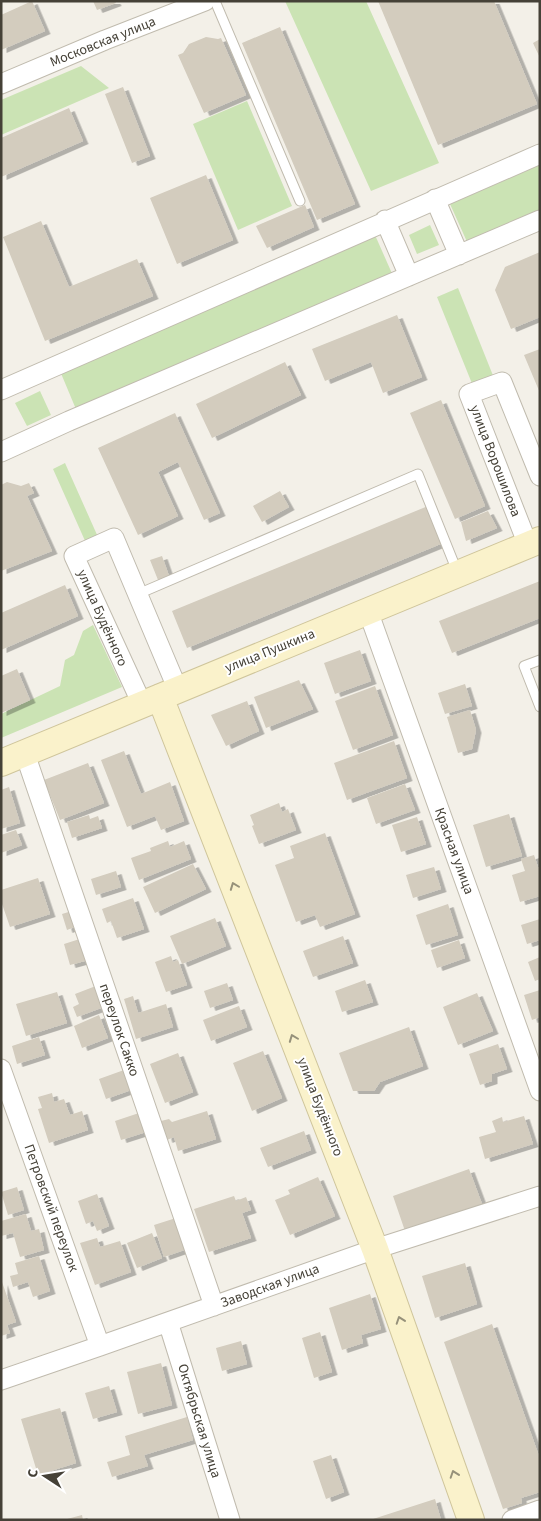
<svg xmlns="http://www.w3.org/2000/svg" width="541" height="1521" font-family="'Source Sans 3',sans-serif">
	<defs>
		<filter id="shadow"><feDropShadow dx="5.5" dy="3" stdDeviation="0" flood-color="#0004"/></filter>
	</defs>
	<rect width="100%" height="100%" fill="#f3f0e8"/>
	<path fill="#cbe3b4" d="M285 1H366L439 163 371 191Z
		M81 66 109 88 1 135V100Z
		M247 101 292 206 238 230 193 124Z
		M540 165V213L468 244 450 204Z
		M430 225 439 245 417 254 409 235Z
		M375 235 394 278 78 414 60 371Z
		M458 288 494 378 473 386 437 297Z
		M40 391 51 415 27 426 15 403Z
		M65 463 98 537 86 543 53 469Z
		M93 625 122 687 1 738V714L60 686 65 660 74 655 83 631Z"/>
	<path fill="#d3ccbe" filter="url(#shadow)" d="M32 1 45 31 1 50V15Z
		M93 1H115L116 3 97 10Z
		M378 1H494L537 104 438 145Z
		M280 27 355 204 317 220 242 43Z
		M206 37 218 39 221 38 246 95 204 113 178 55 183 53 189 44Z
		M540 39V58L533 43Z
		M123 87 150 156 132 163 105 94Z
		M69 108 83 141 1 177V138Z
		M206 175 233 240 177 264 150 198Z
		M305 205 314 227 267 248 256 226Z
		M41 221 69 287 137 259 153 296 45 341 3 237Z
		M540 252V317L511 329 495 290 505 267Z
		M397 315 422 377 383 393 371 362 325 381 312 349Z
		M540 349V393L524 355Z
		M285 362 301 395 212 438 196 404Z
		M441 400 485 506 455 519 410 413Z
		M175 413 220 513 204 520 178 462 158 472 178 516 138 535 98 448Z
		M7 482 21 486 29 483 34 493 27 496 52 551 1 571V485Z
		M280 491 289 507 262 522 253 506Z
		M428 506 443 543 187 648 172 611Z
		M488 511 497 528 466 541 461 522Z
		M162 556 169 576 158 580 150 560Z
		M540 581V618L452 653 439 621Z
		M65 585 78 616 1 650V613Z
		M360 650 371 681 335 694 324 663Z
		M17 669 30 700 1 713V676Z
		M299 680 313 709 266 728 254 697Z
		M465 684 472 706 445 714 438 693Z
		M375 686 393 735 353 750 335 701Z
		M247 701 259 731 226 746 211 715Z
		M470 710 476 730 472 749 458 753 447 717Z
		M394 741 407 778 347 800 334 763Z
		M124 751 141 794 170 782 184 821 161 830 155 816 127 827 101 760Z
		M88 763 104 803 60 820 44 780Z
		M405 784 415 810 376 824 367 798Z
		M9 787 20 823 1 829V790Z
		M279 803 282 812 288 809 296 830 259 844 252 826 254 825 250 815Z
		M509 814 522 856 486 867 473 825Z
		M89 815 90 819 98 816 102 828 72 838 67 822Z
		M417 817 426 844 401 852 392 825Z
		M16 830 22 845 1 853V835Z
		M325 833 355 914 320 927 315 915 296 922 275 865 294 858 290 846Z
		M168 841 170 847 184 841 191 859 139 880 131 858 151 851 150 848Z
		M534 855 538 867H540V896L520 902 512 875 525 871 521 859Z
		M193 864 206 889 155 913 143 887Z
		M434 867 441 889 413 898 406 875Z
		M116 871 121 887 96 895 91 879Z
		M38 878 50 914 10 927 1 901V890Z
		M133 898 144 929 117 938 111 921 107 923 102 909Z
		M448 904 458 935 426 945 416 915Z
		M75 910 80 925 67 930 62 914Z
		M215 918 226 946 182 964 170 936Z
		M540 919V940L527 944 521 925Z
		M343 936 353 963 313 977 303 951Z
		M86 937 92 959 70 965 64 944Z
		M459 940 465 958 437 968 431 950Z
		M171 956 173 962 178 960 187 985 166 992 155 962Z
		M540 957V979L535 981 528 962Z
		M365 980 373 1002 342 1012 335 991Z
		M227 983 233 1000 210 1008 204 991Z
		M101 984 109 1005 77 1017 73 1007 79 1004 75 994Z
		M540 990V1017L532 1020 524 995Z
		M57 992 67 1023 26 1036 16 1004Z
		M477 993 493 1031 458 1045 443 1007Z
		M133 996 138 1013 166 1004 173 1027 136 1039 124 999Z
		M239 1006 247 1027 211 1041 203 1020Z
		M99 1015 108 1038 82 1048 74 1026Z
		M409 1027 423 1066 380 1082 374 1091H353L339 1053Z
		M39 1037 45 1055 17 1064 12 1046Z
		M498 1044 507 1069 492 1074V1081L480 1085 469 1054Z
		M263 1051 282 1098 252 1111 233 1063Z
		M178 1053 193 1092 165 1103 150 1064Z
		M124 1070 131 1090 106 1099 99 1079Z
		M52 1093 54 1102 64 1099 70 1115 82 1111 88 1130 49 1143 38 1109 42 1108 38 1097Z
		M207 1111 216 1139 178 1151 174 1137 167 1140 161 1121 169 1119 172 1122Z
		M139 1113 146 1132 121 1140 115 1121Z
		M524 1116 533 1144 485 1159 479 1137 496 1132 492 1121 502 1117 503 1122Z
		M304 1131 311 1150 268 1167 260 1148Z
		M469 1169 482 1204 405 1231 393 1196Z
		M318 1177 335 1216 290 1235 275 1200 290 1194 288 1190Z
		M17 1187 24 1210 8 1215 1 1192Z
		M97 1194 109 1226 97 1231 93 1221 86 1224 78 1201Z
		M234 1196 236 1201 246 1197 251 1210 242 1213 251 1238 209 1252 194 1209Z
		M26 1214 31 1231 39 1229 44 1250 20 1257 13 1233 1 1236V1221Z
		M176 1218 187 1249 164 1257 154 1225Z
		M152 1233 162 1258 137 1268 127 1243Z
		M97 1238 100 1247 120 1241 131 1272 95 1285 80 1243Z
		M39 1256 50 1291 33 1297 28 1282 13 1287 10 1276 18 1274 15 1263Z
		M465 1263 477 1304 435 1318 422 1276Z
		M2 1282 16 1322 7 1325 10 1333 1 1336Z
		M370 1294 381 1329 361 1335 363 1343 342 1350 329 1308Z
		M492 1324 540 1459V1492L521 1498 522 1503 503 1509 444 1342Z
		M320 1332 332 1372 314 1378 302 1338Z
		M241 1341 247 1364 222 1371 216 1348Z
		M161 1363 172 1405 138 1414 127 1372Z
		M109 1386 117 1412 93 1419 85 1393Z
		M60 1408 76 1463 38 1475 21 1419Z
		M187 1417 193 1440 144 1455 148 1466 112 1477 107 1462 130 1455 125 1436Z
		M331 1455 344 1492 326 1499 313 1461Z
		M435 1499 441 1520H373V1519Z
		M82 1515 83 1520H67V1519Z"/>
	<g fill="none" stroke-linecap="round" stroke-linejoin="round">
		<defs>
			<path id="lane" d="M215 1 300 201
				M138 594 418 474 457 571
				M540 660 524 666 540 707"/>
			<path id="street" d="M1 84 105 40 205 1
				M435 199 459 255
				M385 220 409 276
				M1 390 540 154
				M1 452 69 421 540 220
				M528 545 469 394 502 382 540 476
				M368 611 540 1091
				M142 704 74 556 114 538 178 690
				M25 754 214 1306
				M1 1069 100 1346
				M168 1322 230 1520
				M1 1380 100 1346 375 1249 540 1196
				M512 1520 540 1510"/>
			<path id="secondary" d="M160 697 375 1249 471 1520
				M1 763 540 540"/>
		</defs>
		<use href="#lane" stroke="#c0bbae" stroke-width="11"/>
		<use href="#street" stroke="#c0bbae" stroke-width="21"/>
		<use href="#secondary" stroke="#cfc59b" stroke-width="28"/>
		<use href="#lane" stroke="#fff" stroke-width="9"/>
		<use href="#street" stroke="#fff" stroke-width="19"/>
		<use href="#secondary" stroke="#faf2cb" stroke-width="26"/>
	</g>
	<defs><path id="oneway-chevron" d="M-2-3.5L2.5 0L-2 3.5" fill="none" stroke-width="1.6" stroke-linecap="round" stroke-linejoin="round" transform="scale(1.25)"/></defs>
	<g stroke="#96917a">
		<use href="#oneway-chevron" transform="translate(234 886) rotate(-111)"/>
		<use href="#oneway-chevron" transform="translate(293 1038) rotate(-111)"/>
		<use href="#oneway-chevron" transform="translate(400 1320) rotate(-109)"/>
		<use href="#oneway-chevron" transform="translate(454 1474) rotate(-109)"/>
	</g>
	<g text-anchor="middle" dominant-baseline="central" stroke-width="4" stroke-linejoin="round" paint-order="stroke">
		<g font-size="14" fill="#454137" stroke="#fff">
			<text transform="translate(103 42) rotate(-22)">Московская улица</text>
			<text transform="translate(495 461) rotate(69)">улица Ворошилова</text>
			<text transform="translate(102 618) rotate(66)">улица Будённого</text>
			<text transform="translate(270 651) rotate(-22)">улица Пушкина</text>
			<text transform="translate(454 851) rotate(70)">Красная улица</text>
			<text transform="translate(119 1030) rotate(71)">переулок Сакко</text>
			<text transform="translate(320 1107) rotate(69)">улица Будённого</text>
			<text transform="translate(51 1208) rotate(70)">Петровский переулок</text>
			<text transform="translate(270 1286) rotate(-20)">Заводская улица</text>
			<text transform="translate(199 1421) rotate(73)">Октябрьская улица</text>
		</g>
	</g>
	<rect width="541" height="1521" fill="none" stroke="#454137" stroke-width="5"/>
	<g transform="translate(45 1476) rotate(282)" stroke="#ffffff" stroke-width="4" paint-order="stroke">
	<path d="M0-4L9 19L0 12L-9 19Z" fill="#454137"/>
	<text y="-8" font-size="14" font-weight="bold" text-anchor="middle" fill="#454137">С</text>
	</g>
</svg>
